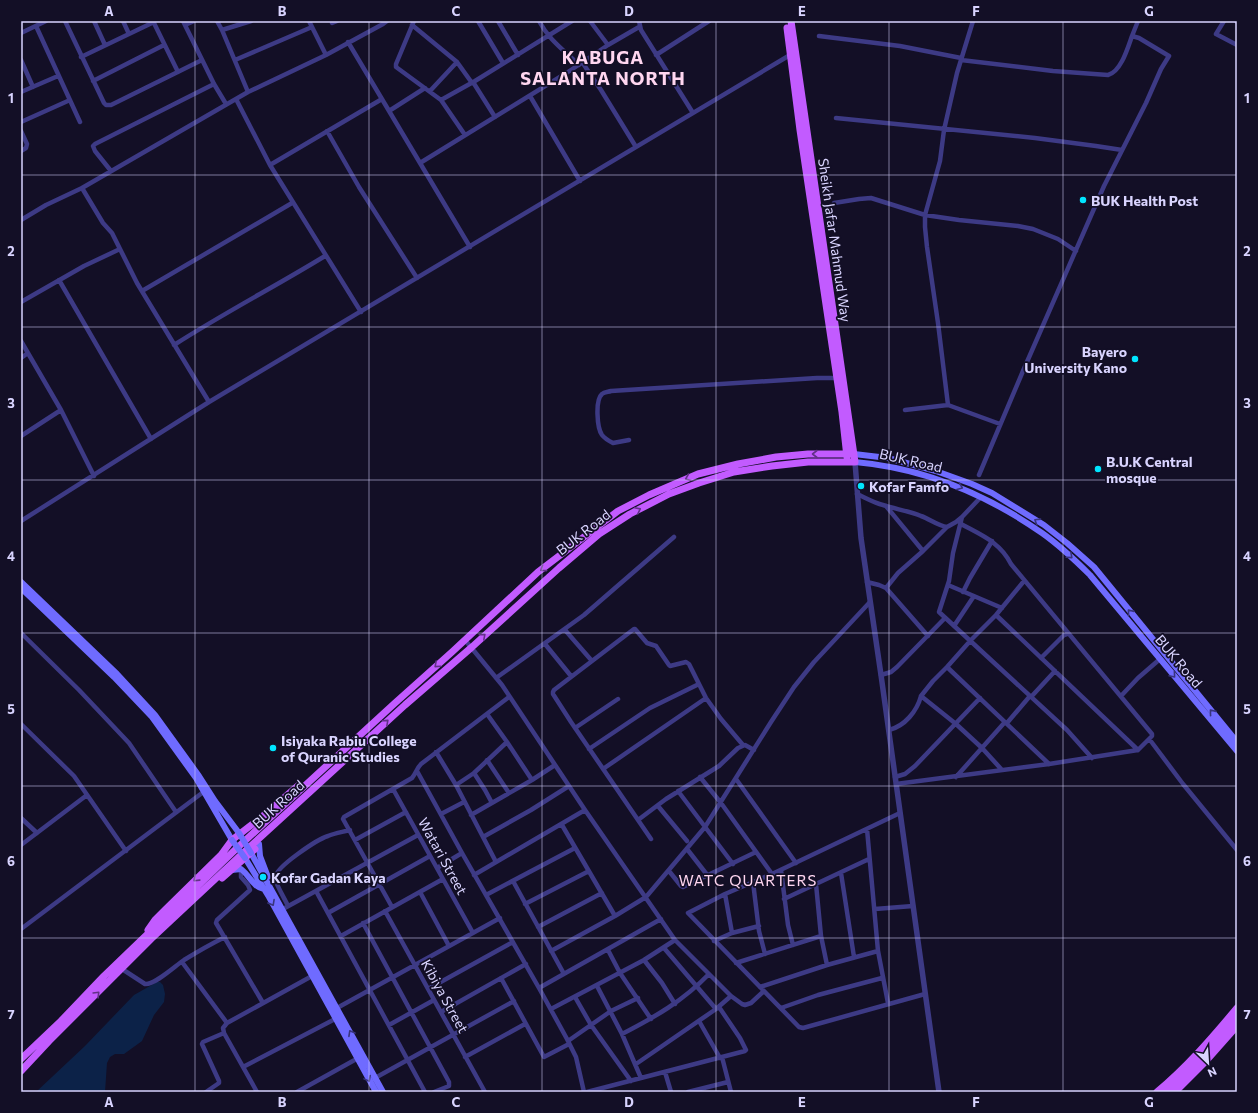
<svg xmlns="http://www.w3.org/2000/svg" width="1258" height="1113" font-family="Commissioner,sans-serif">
	<rect width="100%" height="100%" fill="#130f26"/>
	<path fill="#0c2248" d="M157 982H160L163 985 165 994 164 1002 154 1015 142 1041 124 1054H115L110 1057 107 1063 105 1092H36L85 1046 134 995Z"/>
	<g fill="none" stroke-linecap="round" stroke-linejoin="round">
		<path stroke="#3d3a85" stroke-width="4.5" d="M65 21 104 103 106 105H111L202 60
			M94 21 105 45
			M123 21 129 34
			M153 21 178 72
			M183 21 214 84 226 104
			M217 21 222 30 248 92
			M309 21 326 55
			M414 21 396 64V67L441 100 465 135
			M478 21 503 63
			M498 21 518 55
			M539 21C549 40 564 50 579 65
			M590 21 608 45
			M639 21 641 30 693 113
			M1224 21 1216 34 1237 45
			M1236 21 1237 22
			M332 23 337 21
			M185 25 194 21
			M412 25 457 62 472 83
			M36 26 80 122
			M222 30 251 21
			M21 33 46 21
			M819 36 900 46 961 58
			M1132 36 1138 21
			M348 42 470 247
			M656 55 709 21
			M81 57 154 22
			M21 60 33 87
			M235 60 312 27
			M961 60 1053 71 1108 75C1121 72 1128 47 1132 36L1139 38 1169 56 1161 69 1146 103 1104 186 1023 371 979 475
			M582 62 601 90 636 147
			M93 81 164 45
			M473 82 495 117
			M430 91 457 62
			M21 92 58 76
			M530 96 580 181
			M236 99 270 165 361 312
			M441 100 475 81 572 21
			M389 111 425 88
			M836 118 1035 138 1096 146 1122 150
			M21 122 70 100
			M21 131 27 144 26 148 21 151
			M327 131 359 187 417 278
			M420 163 568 72 608 45 639 27
			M270 165 382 99
			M111 171 95 151 93 146 95 144 214 84
			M82 188 103 223 112 233 137 283 209 402
			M834 203 859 199 871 198 925 215 959 220 1018 226 1033 229 1058 239 1076 251
			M21 220 46 205 82 188 248 92 326 55 383 24 387 21
			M59 280 151 439
			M142 291 292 203
			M21 302 84 266 120 249
			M21 341 61 410 94 476
			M174 345C224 313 276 286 325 256
			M21 358 28 353
			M948 405 938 323 927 247 925 227V215L940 161 944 130 957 73 973 21
			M905 410 948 405 1000 424
			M21 436 61 410
			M629 440 613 443C609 441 605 439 602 435 597 428 595 400 602 394 604 392 608 392 611 391L817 378H837
			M857 494C866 498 874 503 883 505 895 509 909 511 921 516 930 519 938 526 947 527
			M886 506 923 551
			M962 517 953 553 949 581 939 612 1067 730 1092 758
			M21 521 209 402 790 55
			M867 582 879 585 886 588 928 636
			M948 585 1002 608
			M886 588 898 573 923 551 947 527 956 522 962 517 981 497
			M963 592 970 578 992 541
			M996 615 1138 750
			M954 626 974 596
			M565 630 592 661
			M21 633 79 690 129 743 176 812
			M465 640 502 685 585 810 675 940 731 996 742 1004 745 1005 751 1003 764 991
			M545 644 571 676
			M1041 658 1064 635 1067 634
			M947 667 1049 764
			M881 675 891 672 897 667 945 618
			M496 678 584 615 674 537
			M1121 696 1138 678 1160 659
			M1031 697 1055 671
			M487 714 507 742 532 780
			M1007 723 1030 696
			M21 724 74 776 126 851
			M575 728 618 699
			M889 730C905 726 917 711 921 696
			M1150 740 1183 784 1237 850
			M589 749 650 708 699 684
			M436 752 456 785 496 862
			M487 760 509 793
			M603 769 706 698
			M1002 770 982 748 956 724 921 696 933 681 947 667 971 640 996 615 1024 581
			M417 771 462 853 539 988 567 1039 576 1057 584 1092
			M474 773 485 790 492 803
			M700 777 721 803 772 874
			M895 777 905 774 915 766 980 698
			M956 777 1005 722
			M736 779 796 863
			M896 784 1049 764 1138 750 1152 736V734L1011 564C1000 542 981 535 961 524
			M456 785 474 773 507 742
			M393 789 473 933
			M678 791 733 864
			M658 806 687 841
			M900 813 772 874 725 894 688 913 799 1027 803 1028 925 994
			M441 814 464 802
			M471 815 532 780 555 765
			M21 818 37 833
			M638 820 666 799 719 766 738 748 745 745 754 750
			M562 825 615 916
			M867 829 878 951 888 1003
			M483 837 531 810 569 786
			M651 839 571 722 553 694V692L554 690 634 629H635L647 643 656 646 669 665 670 666 686 662 689 664 706 698 721 719 743 745
			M355 840 406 812
			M21 845 87 795
			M687 849 708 876
			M437 868 462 853
			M241 869V877L248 885 250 890 217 920 216 923 263 1003
			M781 870 788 925 793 945
			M669 871 681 886 683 887 756 852
			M841 873 854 957
			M474 875 585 810
			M513 881 564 974
			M753 882 759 931 765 954
			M816 884 821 936 827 965
			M316 891 425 1092
			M420 892 449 946
			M725 894 732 933
			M486 895 575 848
			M784 899 869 859
			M525 904 589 871
			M288 906C285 899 276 885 275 878 275 867 318 839 328 836 335 833 343 832 350 830
			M392 907 343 819 344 817 412 778C416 773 417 768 421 764L509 697
			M283 909 418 835
			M875 909 913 906
			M385 911 485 1092
			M328 913 430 856
			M363 923 449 1082V1086L434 1092
			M538 927 602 893
			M21 929 206 790
			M341 936 443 879
			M714 941 732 933 759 926
			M664 948 716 1009
			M608 950 620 973 651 1019
			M551 951 615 916 646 897 705 827 771 722 794 687 814 662 870 602
			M644 960 662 983 675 1004
			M182 962 227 1023
			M736 963 821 936
			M122 969 145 984C155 985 175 966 184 960 197 952 211 944 225 937
			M501 978 544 1057 569 1044
			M597 986 622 1034 641 1078
			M760 987 827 965 878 951
			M539 988 661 919
			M428 989 513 942
			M575 997 591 1025 631 1081
			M337 1008 500 918
			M781 1008 818 995 882 978
			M551 1009 644 960 675 940
			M441 1012 526 964
			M699 1021 720 1058
			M389 1025 434 1000
			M622 1034C655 1017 683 1001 709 974
			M568 1041 611 1011 638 998
			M465 1057 525 1024
			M722 1057 731 1092
			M636 1064 716 1009 731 996
			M243 1067 335 1019
			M665 1072 671 1092
			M375 1078 514 1001
			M206 1092 219 1083V1081L202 1044 203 1042 224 1033
			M257 1092 224 1033 223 1028 227 1023 312 976
			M297 1092 360 1057
			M587 1092 745 1051 746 1050 740 1038 719 1007
			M688 1092 728 1082"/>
		<path stroke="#3d3a85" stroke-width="5.5" d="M855 462 861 538 881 675 939 1092"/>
		<path stroke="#6f6bff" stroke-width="6" d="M854 454 888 458 936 471 972 484 992 493 1044 525 1067 543 1094 567 1237 742
			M855 462C923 468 986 494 1042 533 1059 545 1075 560 1090 575L1237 751
			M21 582 117 674 155 715 199 776 215 801 239 833
			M21 588 114 677 152 717 196 778 232 840
			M259 844 260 856 268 877
			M251 853 383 1092
			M245 858 269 897 376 1092
			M232 870 241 869C250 876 253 887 264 889"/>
		<path stroke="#c25bff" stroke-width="7" d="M787 28 800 130 842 412 847 457
			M222 878 255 849
			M148 930 155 920 165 910 221 855 232 840 263 816 299 785
			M21 1059 61 1021 104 976 237 848 395 703 452 652 538 572 618 511 649 495 698 474 738 464 776 457 808 454H854
			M21 1071 49 1041 151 939 242 854 405 705 472 647 559 568 599 534 630 514 669 494 699 483 734 472 772 466 808 462H855L791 21
			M1157 1092C1187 1067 1212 1038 1237 1008
			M1166 1092 1205 1054 1237 1016
			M1175 1092 1206 1061 1237 1026"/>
		<path stroke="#6f6bff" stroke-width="6" d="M239 833 251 853
			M232 840 245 858"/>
	</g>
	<defs><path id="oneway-chevron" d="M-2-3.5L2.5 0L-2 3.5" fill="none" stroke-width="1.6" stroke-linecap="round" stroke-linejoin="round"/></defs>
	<g stroke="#623188">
		<use href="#oneway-chevron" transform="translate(815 454) rotate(180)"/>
		<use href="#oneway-chevron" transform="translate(688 478) rotate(158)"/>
		<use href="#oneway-chevron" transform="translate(638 510) rotate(-26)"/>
		<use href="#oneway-chevron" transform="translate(543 569) rotate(143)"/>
		<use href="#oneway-chevron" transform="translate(483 636) rotate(-42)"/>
		<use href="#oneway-chevron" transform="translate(437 665) rotate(138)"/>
		<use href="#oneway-chevron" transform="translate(386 722) rotate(-42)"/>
		<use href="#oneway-chevron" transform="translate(196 879) rotate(136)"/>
		<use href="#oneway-chevron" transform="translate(97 994) rotate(-45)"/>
	</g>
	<g stroke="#38347d">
		<use href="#oneway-chevron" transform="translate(960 487) rotate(22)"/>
		<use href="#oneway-chevron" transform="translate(1037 521) rotate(-148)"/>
		<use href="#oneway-chevron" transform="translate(1070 556) rotate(42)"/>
		<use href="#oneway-chevron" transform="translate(1130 612) rotate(-129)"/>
		<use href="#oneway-chevron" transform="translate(1173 675) rotate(50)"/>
		<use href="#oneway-chevron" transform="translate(1212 712) rotate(-129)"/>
		<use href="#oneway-chevron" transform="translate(272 903) rotate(61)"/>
		<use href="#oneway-chevron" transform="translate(351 1033) rotate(-119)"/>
		<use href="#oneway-chevron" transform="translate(368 1079) rotate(62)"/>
	</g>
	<path fill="none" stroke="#d9d4ff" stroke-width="1" stroke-opacity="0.55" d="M195 21V1092M369 21V1092M542 21V1092M716 21V1092M889 21V1092M1063 21V1092M21 175H1237M21 327H1237M21 480H1237M21 633H1237M21 786H1237M21 938H1237"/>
	<g fill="#00e5ff" stroke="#130f26" stroke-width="1.5">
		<circle cx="1083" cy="200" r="4"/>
		<circle cx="1135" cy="359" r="4"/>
		<circle cx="1098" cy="469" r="4"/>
		<circle cx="861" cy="486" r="4"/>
		<circle cx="273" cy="748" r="4"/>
		<circle cx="263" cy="877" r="4"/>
	</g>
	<g text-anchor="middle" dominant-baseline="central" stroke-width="3.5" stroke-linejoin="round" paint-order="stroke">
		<g font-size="14" font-weight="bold" fill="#d9d4ff" stroke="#130f26" text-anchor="start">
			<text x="1091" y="200">BUK Health Post</text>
			<text x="1127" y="351" text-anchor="end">Bayero<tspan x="1127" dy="16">University Kano</tspan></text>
			<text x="1106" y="461">B.U.K Central<tspan x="1106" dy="16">mosque</tspan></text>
			<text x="869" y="486">Kofar Famfo</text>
			<text x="281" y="740">Isiyaka Rabiu College<tspan x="281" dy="16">of Quranic Studies</tspan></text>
			<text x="271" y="877">Kofar Gadan Kaya</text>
		</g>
		<g font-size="14" fill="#d9d4ff" stroke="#130f26">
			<text transform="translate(835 240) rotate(82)">Sheikh Jafar Mahmud Way</text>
			<text transform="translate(911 460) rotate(13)">BUK Road</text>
			<text transform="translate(583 532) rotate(-38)">BUK Road</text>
			<text transform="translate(1179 661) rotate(50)">BUK Road</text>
			<text transform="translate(278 804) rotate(-42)">BUK Road</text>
			<text transform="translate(443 856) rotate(61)">Watari Street</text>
			<text transform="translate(445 996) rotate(61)">Kibiya Street</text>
		</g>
		<g font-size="15" letter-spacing="1" fill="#ffd6f0" stroke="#130f26">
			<text x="748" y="880">WATC QUARTERS</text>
		</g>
		<g font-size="18" font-weight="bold" letter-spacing="1" fill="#ffd6f0" stroke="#130f26">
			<text x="603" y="57">KABUGA<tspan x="603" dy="21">SALANTA NORTH</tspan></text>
		</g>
	</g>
	<rect width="1258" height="1113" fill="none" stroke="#130f26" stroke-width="44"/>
	<g transform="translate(1208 1063) rotate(155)" stroke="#130f26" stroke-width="3" paint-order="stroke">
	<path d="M0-3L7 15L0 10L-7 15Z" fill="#d9d4ff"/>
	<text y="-6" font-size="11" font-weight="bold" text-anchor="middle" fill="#d9d4ff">N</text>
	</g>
	<rect x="22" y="22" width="1214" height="1069" fill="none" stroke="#d9d4ff" stroke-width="1.5"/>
	<g font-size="13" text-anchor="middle" font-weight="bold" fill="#d9d4ff">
		<text x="109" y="16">A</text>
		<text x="282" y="16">B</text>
		<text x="456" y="16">C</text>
		<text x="629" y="16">D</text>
		<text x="802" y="16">E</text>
		<text x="976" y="16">F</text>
		<text x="1149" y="16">G</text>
		<text x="11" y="103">1</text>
		<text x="1247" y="103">1</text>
		<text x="11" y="256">2</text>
		<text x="1247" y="256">2</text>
		<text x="11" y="408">3</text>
		<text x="1247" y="408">3</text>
		<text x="11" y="561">4</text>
		<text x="1247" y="561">4</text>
		<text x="11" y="714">5</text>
		<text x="1247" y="714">5</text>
		<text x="11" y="866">6</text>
		<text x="1247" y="866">6</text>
		<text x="11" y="1019">7</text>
		<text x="1247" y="1019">7</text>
		<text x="109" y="1107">A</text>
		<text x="282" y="1107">B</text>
		<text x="456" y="1107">C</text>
		<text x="629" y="1107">D</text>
		<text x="802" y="1107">E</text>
		<text x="976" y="1107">F</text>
		<text x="1149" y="1107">G</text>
	</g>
</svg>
